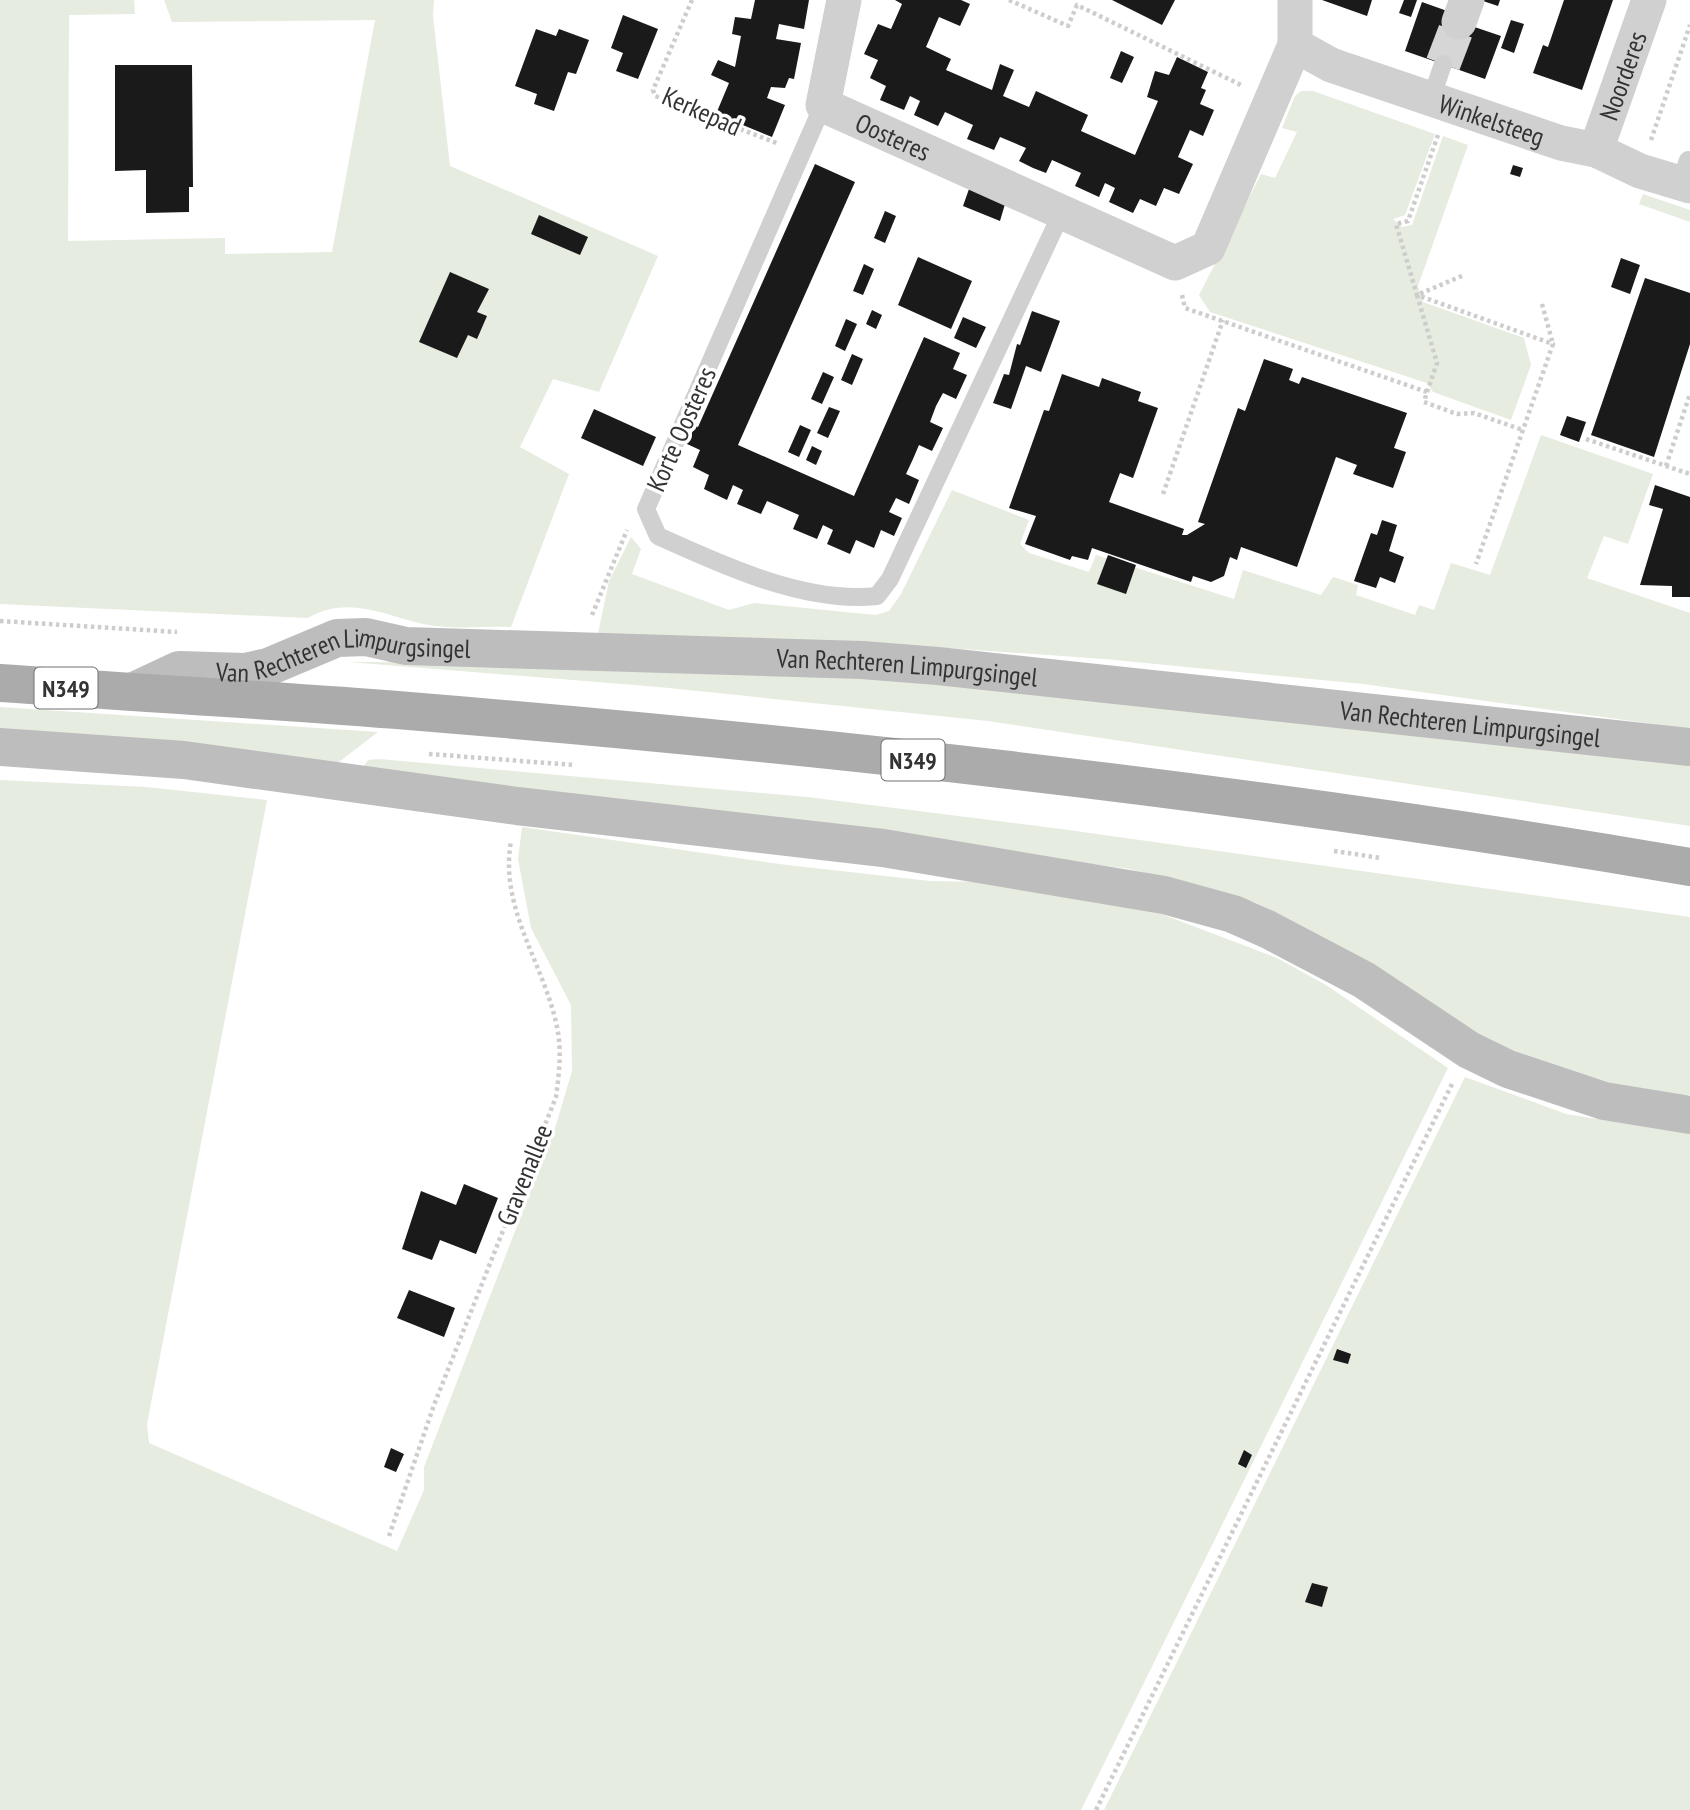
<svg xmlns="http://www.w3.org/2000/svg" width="1690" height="1810" font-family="'PT Sans Narrow',sans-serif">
	<rect width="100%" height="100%" fill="#fff"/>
	<path fill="#e6ecdf" d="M0 0H134L135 14 69 15 68 241 225 238V254L332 252 375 20 172 22 164 0H434L433 16 450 166 658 256 599 392 553 379 520 447 569 474 511 627C483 626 450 630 423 624 383 615 348 595 308 618L0 604Z
		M1301 91H1313L1435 134 1405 215 1393 219 1402 227 1412 225 1443 136 1468 145 1418 286 1423 302 1524 338 1531 365 1511 420 1433 392 1427 383 1210 312 1199 295 1261 174 1275 178 1297 132 1282 128 1295 96Z
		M1643 194 1690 210V222L1639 204Z
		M1541 435 1653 474 1628 544 1604 536 1587 578 1690 613V729L1363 684 1104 659 920 646 597 638 609 581 631 537 641 549 632 574 729 610 754 603 876 615 889 611 901 594 952 490 1029 520 1020 544 1029 553 1089 572 1096 555 1234 599 1243 570 1321 595 1333 577 1358 585 1356 595 1415 615 1419 605 1434 610 1451 563 1490 575Z
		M348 662 630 663 950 682 1690 762V826L988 721 659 687Z
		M0 707 378 732 335 765 0 734Z
		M379 759 807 797 1061 829 1690 917V1095L1653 1097 1505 1054 1298 924 1254 902 1130 869 362 768 368 760Z
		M0 780 146 787 267 800 147 1424 149 1443 397 1551 424 1490V1467L556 1125 572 1071 571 1005 531 928 518 859 522 827 787 865 930 881 991 882 1148 909 1277 958 1326 985 1448 1068 1081 1810H0Z
		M1465 1077 1566 1114 1690 1134V1810H1104Z"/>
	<path fill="#1a1a1a" d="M755 0H809L804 29 779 24 776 39 801 43 794 79 789 78 785 88 771 87 767 98 785 105 772 137 716 114 729 83 711 75 718 60 735 67 741 36 732 34 735 17 751 19Z
		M895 0H961L970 4 960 26 939 17 926 47 951 59 946 70 992 90 1000 64 1014 70 1003 96 1029 107 1036 91 1088 115 1081 131 1135 155 1158 101 1147 97 1155 71 1169 75 1177 57 1208 72 1201 88 1206 90 1200 104 1214 110 1203 136 1190 130 1178 157 1193 164 1179 194 1164 188 1156 206 1140 199 1133 213 1109 202 1115 188 1105 183 1099 197 1075 186 1081 173 1052 160 1046 173 1033 168 1019 161 1026 148 1000 137 994 150 967 139 973 125 945 112 938 126 914 115 920 101 910 96 904 110 880 100 886 86 870 78 878 60 864 54 878 24 891 29 902 4Z
		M1112 0H1175L1162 25Z
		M1322 0H1372L1367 16Z
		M1404 0H1417L1411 17 1399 13Z
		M1480 0H1500L1498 6Z
		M1564 0H1613L1582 90 1533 73 1543 45 1548 47Z
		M1422 2 1450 12 1448 18 1501 36 1485 79 1405 51Z
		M623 15 658 29 638 79 616 71 623 53 611 48Z
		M1511 20 1524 24 1514 53 1501 48Z
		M536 29 556 36 559 29 589 40 576 74 568 72 554 111 534 104 537 94 515 86Z
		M1121 51 1134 57 1122 83 1110 78Z
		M115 65H192L193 187H189V212L146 213V170L115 171Z
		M815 164 855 182 738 445 854 496 924 337 960 353 953 369 967 375 956 399 943 393 936 406 930 422 943 428 932 451 919 445 913 459 906 474 919 480 909 504 896 498 889 512 902 518 894 536 881 530 874 548 856 540 850 554 827 544 833 530 823 525 817 539 793 529 799 515 767 501 761 514 737 504 743 490 733 485 727 500 704 489 709 475 693 467 700 450 687 444 695 426 698 427Z
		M1513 165 1523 168 1520 177 1510 174Z
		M969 189 1005 204 1000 221 963 206Z
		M885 211 896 216 885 243 874 238Z
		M539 215 588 237 580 255 531 234Z
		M918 257 972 281 951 329 898 305Z
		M1621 258 1640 265 1630 294 1611 287Z
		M864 264 874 269 863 295 853 291Z
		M450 272 489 289 477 312 487 316 477 339 468 335 457 358 419 342Z
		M1645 278 1690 293V344L1654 457 1591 435Z
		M872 310 882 315 876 329 866 324Z
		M1032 311 1060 321 1041 372 1026 366 1011 409 993 403 1004 374 1009 375 1017 344 1020 345Z
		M963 317 986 327 976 348 954 338Z
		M846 319 857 324 845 351 835 346Z
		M852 354 863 359 852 385 841 380Z
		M1264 359 1293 369 1289 380 1299 384 1302 377 1407 413 1394 448 1406 452 1393 488 1353 474 1357 465 1336 457 1297 567 1241 547 1237 560 1230 557 1224 576 1211 582 1193 576 1191 582 1092 548 1088 560 1072 556 1070 560 1025 544 1036 516 1009 508 1044 410 1049 411 1062 374 1099 387 1102 378 1141 392 1138 401 1158 408 1133 478 1120 473 1109 502 1184 529 1182 535H1187L1205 524 1198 522 1238 408 1245 411Z
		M823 372 834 377 822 404 811 399Z
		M829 407 840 411 828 438 817 433Z
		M594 409 656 437 643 466 581 438Z
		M1567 416 1586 422 1579 442 1560 435Z
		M800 425 811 430 799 457 788 452Z
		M812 446 822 451 816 465 806 460Z
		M1655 485 1690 497V597H1672V586L1640 585 1663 509 1649 505Z
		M1382 520 1397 525 1389 551 1404 557 1395 583 1380 577 1376 588 1354 581 1371 533 1377 535Z
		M1108 555 1136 565 1126 594 1097 584Z
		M464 1184 498 1198 476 1254 440 1240 432 1260 402 1249 421 1191 456 1205Z
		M409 1290 455 1308 444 1337 397 1318Z
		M1337 1349 1351 1354 1348 1364 1333 1360Z
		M391 1448 404 1454 396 1472 384 1467Z
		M1244 1450 1252 1455 1246 1468 1238 1464Z
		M1312 1583 1328 1587 1322 1607 1305 1602Z"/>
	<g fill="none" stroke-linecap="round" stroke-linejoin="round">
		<path stroke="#d6d6d6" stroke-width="35" stroke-dasharray="35 18" stroke-linecap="butt" d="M1443 64 1459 22"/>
		<path stroke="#cdcdcd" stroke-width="4.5" stroke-dasharray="3.5 3.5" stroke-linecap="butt" d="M692 0 653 90 655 96 779 144
			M1009 0 1068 26 1077 5 1243 86
			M1438 135 1408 221 1396 224 1417 295 1553 344 1476 564
			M1651 140 1690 25
			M1182 295 1185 308 1427 392 1424 402 1457 414 1474 413 1523 430
			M1542 304 1553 344
			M1427 392 1437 363 1417 295 1464 275
			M1586 439 1690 474
			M1666 466 1690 394
			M1163 494 1223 320
			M592 615 627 530
			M0 621 177 632
			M429 754 574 765
			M1334 851 1381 858
			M389 1536 434 1405 556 1097C559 1074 562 1050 557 1027 544 963 499 909 511 841
			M1096 1810 1453 1082"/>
		<path stroke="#d0d0d0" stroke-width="18" d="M1431 99 1443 64
			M823 105 646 509 658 536C722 565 805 604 877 596L890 579 1062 212
			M1680 183 1688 160"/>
		<g stroke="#d0d0d0" stroke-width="35">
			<path id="s1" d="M844 0 823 105 1175 263 1208 248 1295 45"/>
			<path id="s2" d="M1295 0V45L1331 65 1561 143 1596 150 1640 171 1690 186"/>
			<path d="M1459 22 1467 0"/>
			<path id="s3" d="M1596 150 1649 0"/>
		</g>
		<g stroke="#bdbdbd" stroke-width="38">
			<path id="s4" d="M132 692 179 670 245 672 268 667 337 638 366 637 406 646 862 660 938 666 1690 747"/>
			<path d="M0 747 184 760 517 806 883 848 1164 895 1233 914 1267 929 1364 980 1469 1050 1508 1069 1604 1101 1690 1115"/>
		</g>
		<path stroke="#ababab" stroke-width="38" d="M0 683C136 693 273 700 409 711 838 746 1266 794 1690 867"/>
	</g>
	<g text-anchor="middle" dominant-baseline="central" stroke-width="7" stroke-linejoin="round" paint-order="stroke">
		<g fill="#fff" stroke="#707070" stroke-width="2">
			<rect x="34.5" y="667.5" width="63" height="41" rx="5"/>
			<rect x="881.5" y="739.5" width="63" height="41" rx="5"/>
		</g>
		<g font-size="24" font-weight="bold" fill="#333">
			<text x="66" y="688">N349</text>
			<text x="913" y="760">N349</text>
		</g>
		<g font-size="26" fill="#333" stroke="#fff">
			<text stroke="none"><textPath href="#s3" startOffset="79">Noorderes</textPath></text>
			<text transform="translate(702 111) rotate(24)">Kerkepad</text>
			<text stroke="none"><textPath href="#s2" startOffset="256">Winkelsteeg</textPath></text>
			<text stroke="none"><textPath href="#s1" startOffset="184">Oosteres</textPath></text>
			<text transform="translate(681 429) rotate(-66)">Korte Oosteres</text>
			<text stroke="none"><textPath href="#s4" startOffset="220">Van Rechteren Limpurgsingel</textPath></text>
			<text stroke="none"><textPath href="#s4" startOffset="788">Van Rechteren Limpurgsingel</textPath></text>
			<text stroke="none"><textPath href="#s4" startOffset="1354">Van Rechteren Limpurgsingel</textPath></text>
			<text transform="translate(524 1175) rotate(-68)">Gravenallee</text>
		</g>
	</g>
</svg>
